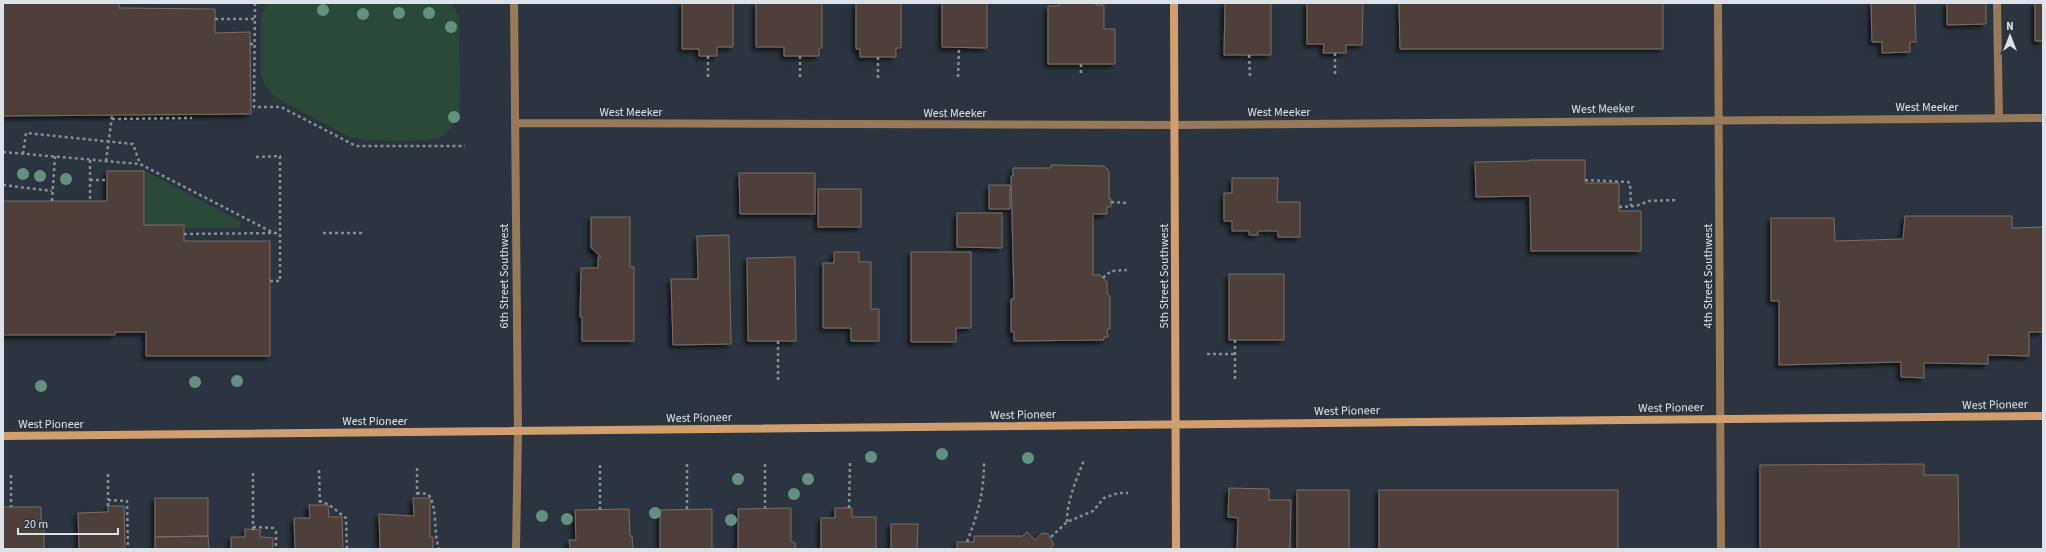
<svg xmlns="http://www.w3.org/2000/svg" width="2046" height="552" font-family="'Source Sans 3',sans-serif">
	<defs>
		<filter id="shadow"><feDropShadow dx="-3.5" dy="3.5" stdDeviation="2" flood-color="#0009"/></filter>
	</defs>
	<rect width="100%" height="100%" fill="#2c353f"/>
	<path fill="#2b4939" d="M267 3H451L459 17 460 114 459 117C453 124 448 133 440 137 427 143 361 142 348 136L275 97 265 85 261 75V18Z
		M145 171 240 221V228H145Z"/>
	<path fill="#4e413a" stroke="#7a6c64" filter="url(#shadow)" d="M3 3H119V8L215 9V33L250 32 251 114 3 116Z
		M682 3H733V47H717V56H699V49H682Z
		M756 3H822V48H819V56H784V47H756Z
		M856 3H901V48H896V57H860V49H856Z
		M942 3H987V48L942 47Z
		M1059 3H1096V5H1104V29H1115V64H1048V6H1059Z
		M1225 3H1271V55H1224Z
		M1307 3H1363L1362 45H1346V53H1323L1324 44H1307Z
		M1399 3H1663V49H1400Z
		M1871 3H1915L1916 42H1910V52L1882 53V42H1872Z
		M1947 3H1986V24L1947 25Z
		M2035 3H2043V41H2035Z
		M1530 160H1585V183H1619V211H1641V251H1531L1530 196 1476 197 1475 162 1530 161Z
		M1051 165 1104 166 1109 171V199H1111V207H1107V214H1093V275H1100L1107 282V290L1108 295 1110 296V329H1107L1108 337H1104V340L1014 341V332H1011V299H1014L1011 176H1013V168H1051Z
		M107 171H144V225H184V241H270V356H146V332H115V335H3V201H107Z
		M739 173H815V214H740Z
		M1232 178H1278L1277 202H1300V237H1278V231H1258V235H1249V231H1232V221H1224V193H1232Z
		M989 185H1010V209H989Z
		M818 189H861V227H818Z
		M957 213H1002V248L957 247Z
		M1905 216H2012V228L2043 227V332H2029V356L1988 355V364L1924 363V378L1901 377V362L1779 365V301H1771V218H1834L1835 241 1903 239Z
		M591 217H630V267H634V341H582V317H580L581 268H598V257H601L591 248Z
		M729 235 731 344 673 345 671 279H698L697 236Z
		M834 252H859V262H871V309H879V341H851V328H823V263H834Z
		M911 252H971V328H956V342H911Z
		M795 257 796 341H748L747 258Z
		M1229 274H1284V340H1229Z
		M1924 464V475H1958L1959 549H1760V465Z
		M1229 488 1269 489V500H1291L1290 549H1237L1238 518 1228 517Z
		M1297 490H1349V549H1297Z
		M1379 490H1618V549H1379Z
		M155 498H208V536L155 537Z
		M413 498H430V537H433V547L431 549H380L379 514 414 516Z
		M309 505H328L329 517H342L343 549H295L294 518H310Z
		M108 506H124L125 549H79L78 513 108 512Z
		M3 507H41V521H44V549H3Z
		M791 508V541L795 543 796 549H738V509Z
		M835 508H852V517H876V549H821V518H835Z
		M629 509 630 536H632L633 549H570L569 540H576L575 510Z
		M712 509V549H660V510Z
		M891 524H918L917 549H891Z
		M245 529 260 530V537L273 538V549H231V537H245Z
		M1027 532 1035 540 1042 533 1048 534 1054 545 1050 549H957V542H974V536H1023Z
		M208 536 209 549H155V537Z"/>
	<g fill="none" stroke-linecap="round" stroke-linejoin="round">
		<path stroke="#858c94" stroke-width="2.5" stroke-dasharray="3 3" stroke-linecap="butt" d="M255 3 254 107H281L356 146H465
			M215 19H254
			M250 44H254
			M1335 53V77
			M1249 55 1250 77
			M708 56V80
			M800 56V79
			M878 57V78
			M1081 64V75
			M958 77 959 48
			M112 119 192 118
			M3 152 140 164 274 233
			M23 154 26 133 133 144 140 164
			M256 157 280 156V281H270
			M90 160V201
			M106 161 112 116
			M90 180H107
			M1585 180 1628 182 1630 183 1631 206
			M3 185 52 191
			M52 201 55 156
			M1111 202 1127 203
			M1619 207 1636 206 1649 201 1676 200
			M323 233H362
			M184 234 280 233
			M1103 278 1111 271 1127 270
			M1235 340V380
			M778 341V383
			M1207 354H1235
			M687 464V510
			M765 464V508
			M600 465V510
			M417 468V498
			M319 470 320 505
			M108 474V500
			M11 475V507
			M417 493 428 494C438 506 433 533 439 549
			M319 501C330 503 337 512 346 518L347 549
			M108 506V500L127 501 128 549
			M849 508 850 463
			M1067 522C1067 500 1076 481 1084 460
			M253 527 273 528 276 532V549
			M253 530V471
			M1051 537 1067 522 1093 511 1104 498 1118 493H1128
			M967 542C978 513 984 493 984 462"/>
		<path stroke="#98795a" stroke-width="8" d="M1997 3 1999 118"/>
		<path stroke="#98795a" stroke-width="8" d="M514 3 518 432 516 549
			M1718 3 1721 549
			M515 123 1175 125 2043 118"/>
		<path stroke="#d09f6d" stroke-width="8" d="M1174 3 1176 549
			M3 436 2043 416"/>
	</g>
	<g fill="#62927f">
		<circle cx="323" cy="10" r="6"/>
		<circle cx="399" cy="13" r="6"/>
		<circle cx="429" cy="13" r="6"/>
		<circle cx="363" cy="14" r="6"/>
		<circle cx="451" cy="27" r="6"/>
		<circle cx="454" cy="117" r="6"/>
		<circle cx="23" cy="174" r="6"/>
		<circle cx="40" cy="176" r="6"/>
		<circle cx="66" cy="179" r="6"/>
		<circle cx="237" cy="381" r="6"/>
		<circle cx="195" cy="382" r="6"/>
		<circle cx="41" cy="386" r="6"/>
		<circle cx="942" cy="454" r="6"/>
		<circle cx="871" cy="457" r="6"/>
		<circle cx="1028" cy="458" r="6"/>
		<circle cx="738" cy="479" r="6"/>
		<circle cx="808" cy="479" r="6"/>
		<circle cx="794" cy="494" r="6"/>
		<circle cx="655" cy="513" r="6"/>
		<circle cx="542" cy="516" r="6"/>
		<circle cx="567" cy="519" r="6"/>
		<circle cx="731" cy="520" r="6"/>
	</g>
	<g text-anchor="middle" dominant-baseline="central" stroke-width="3" stroke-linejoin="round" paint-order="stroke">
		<g font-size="12" fill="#dce2e8" stroke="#2c353f">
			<text x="1927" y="107">West Meeker</text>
			<text transform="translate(1603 109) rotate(-1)">West Meeker</text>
			<text x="631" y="112">West Meeker</text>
			<text x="1279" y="112">West Meeker</text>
			<text x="955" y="113">West Meeker</text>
			<text transform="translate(504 276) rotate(-90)">6th Street Southwest</text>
			<text transform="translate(1164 276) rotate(-90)">5th Street Southwest</text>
			<text transform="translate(1708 276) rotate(-90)">4th Street Southwest</text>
			<text transform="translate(1995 405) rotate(-1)">West Pioneer</text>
			<text transform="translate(1671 408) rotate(-1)">West Pioneer</text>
			<text transform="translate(1347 411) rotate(-1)">West Pioneer</text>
			<text transform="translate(1023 415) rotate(-1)">West Pioneer</text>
			<text transform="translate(699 418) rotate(-1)">West Pioneer</text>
			<text x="375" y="421">West Pioneer</text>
			<text x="51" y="424">West Pioneer</text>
		</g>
	</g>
	<rect width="2046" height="552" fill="none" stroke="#dce2e8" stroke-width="8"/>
	<g transform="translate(2010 36)" stroke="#2c353f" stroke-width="3" paint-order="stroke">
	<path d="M0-3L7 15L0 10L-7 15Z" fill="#dce2e8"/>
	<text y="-6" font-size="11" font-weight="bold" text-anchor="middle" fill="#dce2e8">N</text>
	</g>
	<path d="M18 528v6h100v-6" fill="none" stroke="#dce2e8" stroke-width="2"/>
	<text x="24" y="528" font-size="12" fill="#dce2e8" stroke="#2c353f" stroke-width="3" paint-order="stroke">20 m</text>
</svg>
